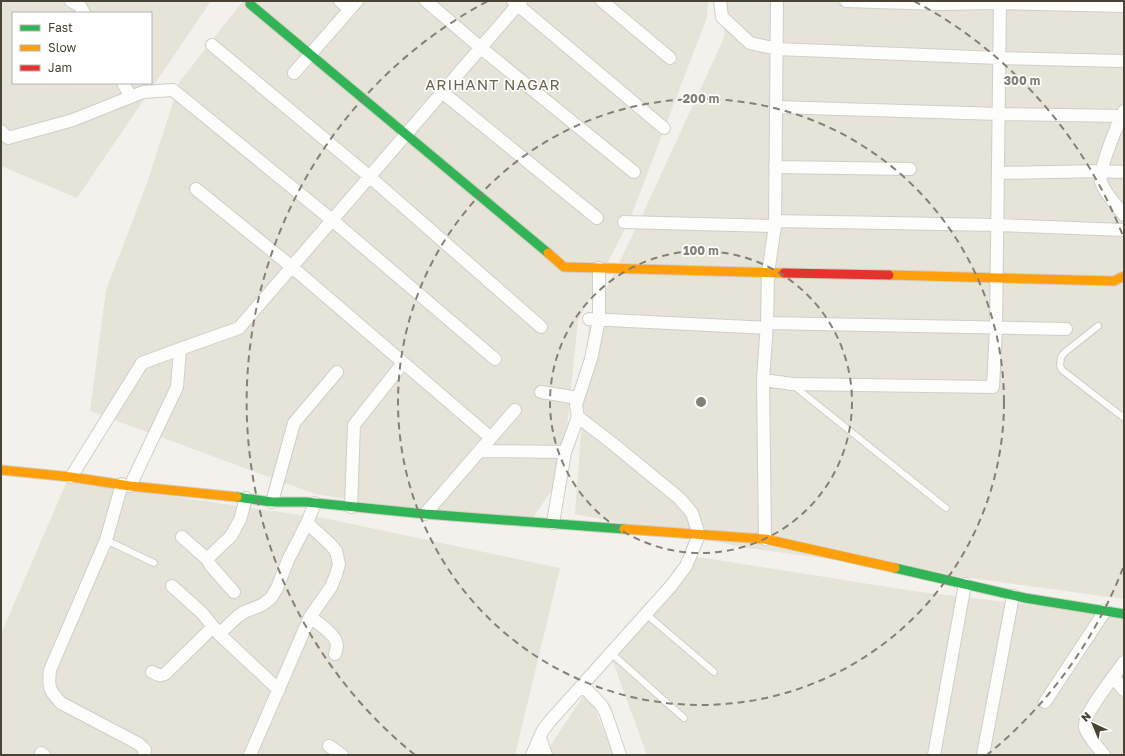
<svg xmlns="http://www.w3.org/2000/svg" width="1125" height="756" font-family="'Golos Text',sans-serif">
	<rect width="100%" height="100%" fill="#f2f1ec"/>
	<path fill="#e6e3d9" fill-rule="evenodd" d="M1 1H211L77 198 1 166ZM13 13H151V83H13Z
		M243 1H708L707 17 630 219 578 321 562 475 526 528 315 494 90 411 106 290 147 183 180 81Z
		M727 1H1124V599L748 548 575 514 589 324 639 222 724 38Z
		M67 481 328 519 560 568 515 755H1V634Z
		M692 556 913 591 1124 616V755H647L610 654Z
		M587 690 614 755H544Z"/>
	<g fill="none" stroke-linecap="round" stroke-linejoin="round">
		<defs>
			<path id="lane" d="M1098 326 1064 353 1061 357 1060 366 1062 370 1124 418
				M794 386 946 508
				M106 540 154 563
				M646 614 714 672
				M611 653 684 718"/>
			<path id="street" d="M71 1 80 6 84 13
				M340 1 350 9
				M426 1 481 48 634 172
				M513 1 664 128
				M602 1 670 58
				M720 1 722 17 750 43 777 49 999 58 1124 61
				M846 1 938 4 1000 3 1124 6
				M212 45 370 177 541 327
				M294 73 357 1
				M123 83 131 97
				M442 92 597 218
				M776 107 999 114 1121 116
				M1124 111C1118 123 1098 170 1101 182 1105 194 1116 205 1124 215
				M1 131 8 138 73 120 143 92 173 90 332 220 495 359
				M775 167 910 169
				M998 173 1101 171 1124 172
				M196 189 292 267 491 438
				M775 221 997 225 1124 230
				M624 222 775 226
				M589 319 767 328
				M767 323 1066 329
				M763 380 793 384 993 387 996 328 1000 1
				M541 392 578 398
				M480 451 565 452
				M71 477 142 363 180 349
				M122 484 106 540 50 670C48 688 49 690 61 703L139 744 145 750 144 755
				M130 486 177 387 180 349 239 328 521 1
				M272 502 294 423 337 372
				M351 507 354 425 403 363
				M425 514 515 410
				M553 523 565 452 578 417 576 405 591 359 599 320V268
				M182 537 207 559 211 566 234 592
				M765 539 763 380 767 323 768 273 775 226 777 1
				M207 559 231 536 240 520 246 498
				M172 586 202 613 219 634 279 690
				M310 617C318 623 336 634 337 645 337 648 336 651 335 654
				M219 634 237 617 244 612 262 605 271 598 277 588 289 558 307 523 315 503
				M152 672C158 675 161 677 166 673L213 627
				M1113 677 1124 690
				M582 685 602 706 606 714 620 755
				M1045 702 1105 611
				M540 738 546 755
				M329 746 342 755
				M41 753 44 755
				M250 755 310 617 331 587 336 575 339 564 336 551 330 544 307 523
				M532 755 543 730 550 721 671 586 686 566 699 535 692 513 679 498 612 443 578 417
				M934 755 965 584
				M983 755 1013 596
				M1104 755C1099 748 1086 735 1085 727 1082 715 1116 674 1124 662"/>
			<path id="fast" d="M250 4 548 253
				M237 497 272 502H306L425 514 624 529
				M895 568 1025 598 1124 614"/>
			<path id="slow" d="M548 253 564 267 784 273
				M889 275 1114 281 1124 276
				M1 470 71 477 130 486 237 497
				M624 529 765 539 895 568"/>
			<path id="jam" d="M784 273 889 275"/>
		</defs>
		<use href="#lane" stroke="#d0cec9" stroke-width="8"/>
		<use href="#street" stroke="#d0cec9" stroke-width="14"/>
		<use href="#fast" stroke="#d2cec2" stroke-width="11"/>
		<use href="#slow" stroke="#d2cec2" stroke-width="11"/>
		<use href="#jam" stroke="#d2cec2" stroke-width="11"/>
		<use href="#lane" stroke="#fdfdfc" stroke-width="6"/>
		<use href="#street" stroke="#fdfdfc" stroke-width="12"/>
		<use href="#fast" stroke="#30b455" stroke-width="9"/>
		<use href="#slow" stroke="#ff9f0a" stroke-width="9"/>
		<use href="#jam" stroke="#e5322d" stroke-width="9"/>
	</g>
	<g fill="none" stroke="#848076" stroke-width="2" stroke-dasharray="7 5">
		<circle cx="701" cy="402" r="151"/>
		<circle cx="701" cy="402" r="303"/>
		<path d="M1123 568A454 454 0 0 1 987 755M415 755A454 454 0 0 1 488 1M914 1A454 454 0 0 1 1123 236"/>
	</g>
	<g text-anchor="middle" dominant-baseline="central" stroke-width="3.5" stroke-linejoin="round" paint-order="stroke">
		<g font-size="15" letter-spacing="1" fill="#6c624d" stroke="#fff">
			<text x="493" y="84">ARIHANT NAGAR</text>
		</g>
	</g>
	<circle cx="701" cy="402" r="6" fill="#848076" stroke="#fff" stroke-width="2"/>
	<g font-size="12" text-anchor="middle" font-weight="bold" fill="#848076" stroke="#fff" stroke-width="3.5" stroke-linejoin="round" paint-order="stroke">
		<text x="1022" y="85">300 m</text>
		<text x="701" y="103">200 m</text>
		<text x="701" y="255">100 m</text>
	</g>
	<rect width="1125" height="756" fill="none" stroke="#494336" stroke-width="4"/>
	<rect x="12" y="12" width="140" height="72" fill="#ffffff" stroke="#b6b4af"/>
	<rect x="20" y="25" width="20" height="6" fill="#30b455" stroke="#b6b4af"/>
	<text x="48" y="32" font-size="12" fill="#494336">Fast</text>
	<rect x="20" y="45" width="20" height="6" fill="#ff9f0a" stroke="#b6b4af"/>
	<text x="48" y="52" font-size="12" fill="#494336">Slow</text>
	<rect x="20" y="65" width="20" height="6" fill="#e5322d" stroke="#b6b4af"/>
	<text x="48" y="72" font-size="12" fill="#494336">Jam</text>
	<g transform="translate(1093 724) rotate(316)" stroke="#ffffff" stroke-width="3" paint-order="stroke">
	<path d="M0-3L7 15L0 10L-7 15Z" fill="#494336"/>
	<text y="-6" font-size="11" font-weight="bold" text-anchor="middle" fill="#494336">N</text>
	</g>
</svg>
